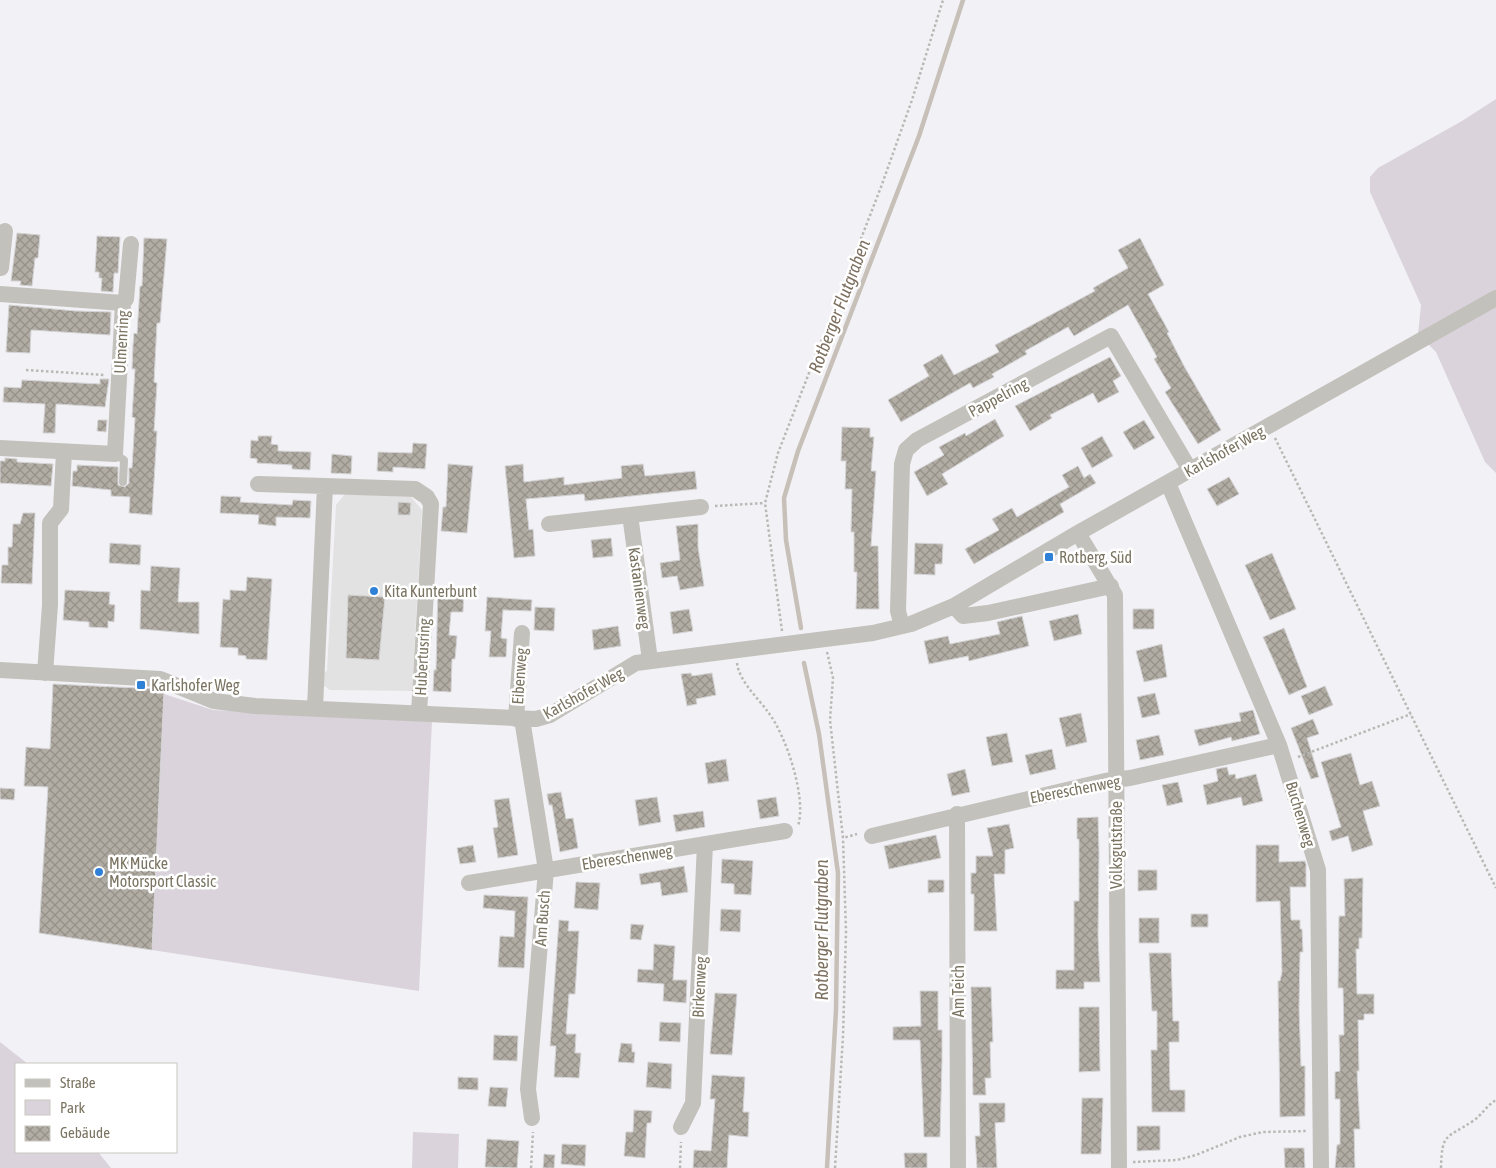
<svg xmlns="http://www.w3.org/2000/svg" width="1496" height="1168" font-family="'Asap Condensed',sans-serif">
	<defs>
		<pattern id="building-cross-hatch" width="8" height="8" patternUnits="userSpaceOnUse" patternTransform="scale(1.25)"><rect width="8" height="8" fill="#b1aca4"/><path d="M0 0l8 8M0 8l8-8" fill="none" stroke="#959189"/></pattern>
	</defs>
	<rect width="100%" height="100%" fill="#f2f1f5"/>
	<path fill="#e3e2e2" d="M345 494 411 497 422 510 412 691 330 690 323 685 324 672 327 671 336 505Z"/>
	<path fill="#dad3db" d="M1496 99V473L1485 462 1436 352 1418 334 1421 305 1370 192V177L1378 168 1462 121Z
		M164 694 213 710 432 721 419 991 152 950Z
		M0 1042 28 1064H16V1152H98L111 1168H0Z
		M413 1132 459 1134 458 1168H412Z"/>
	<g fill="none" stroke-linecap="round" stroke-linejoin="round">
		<path stroke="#c7c0b8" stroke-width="4.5" d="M801 628 786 540 784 498 798 451 919 136 963 0
			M804 663 819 734 838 873 836 1010 827 1168"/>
	</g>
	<path fill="url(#building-cross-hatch)" stroke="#d5d4d6" d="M17 233 40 235 38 258H35L32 286 20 285 21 281H11Z
		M97 236 120 237 118 273H114L113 292 101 291 102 278H99V272H95Z
		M144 238 167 239 160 323H157L154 382 157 383 154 431H157L152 515 129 513 130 497 111 496V490L72 486 73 471H77V465L118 467V485L125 487 129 483V468H132L135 418 132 417 135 369H132L133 345 134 333 137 334 140 286H142Z
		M1140 238 1164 285 1148 294 1169 332 1167 333 1184 366 1221 430 1198 444 1165 392 1171 388 1154 359 1157 357 1128 305 1074 336 1068 327 1025 351 1027 354 992 374 994 377 973 388 970 383 901 422 888 400 929 376 923 365 942 354 954 375 999 352 995 345 1095 291 1093 288 1128 268 1118 250Z
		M9 305 76 311 111 312 110 335 31 330 30 353 6 352Z
		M1110 357 1121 376 1113 381 1119 392 1098 403 1093 393 1050 415 1052 418 1030 431 1015 406Z
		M100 379H109L105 407 56 404 55 433H43L45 404 3 402 4 387 21 388 22 380 100 384Z
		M995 419 1004 436 942 474 948 484 927 496 914 472 944 455 939 447 965 433 966 436Z
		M98 420H107L106 432 97 431Z
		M1144 420 1155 438 1134 450 1123 432Z
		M842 427 870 428V437H874L871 471H876L871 546H878L879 609H856L857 572H854V532H851L852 489H845L846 461H841Z
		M258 436H272L271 444 278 445V451L311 452 310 470 292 469V465L257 463V459L250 458 251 440 258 441Z
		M1102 436 1113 456 1092 468 1081 448Z
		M413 443 427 444 425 469 393 467V472L377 471 378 452 412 453Z
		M332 454 352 456 351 474 331 473Z
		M5 458 17 459V462L53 464 51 486 0 483V461H5Z
		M448 464 473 466 467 533 441 531 443 507H446Z
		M523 464 524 482 564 477V485L622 478 621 466 643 464 645 476 695 471 697 489 585 501 584 494 526 499 529 530 533 529 535 556 514 558 505 466Z
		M1078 466 1084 478 1090 474 1096 483 1060 504 1064 512 974 564 965 549 999 530 992 519 1012 508 1017 517 1069 487 1062 475Z
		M1229 477 1239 494 1217 506 1207 489Z
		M221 496 241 497 240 502 292 505 293 500 311 501 310 518 276 517V526L258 524 259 515 220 513Z
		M398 502 411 503 410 515H398Z
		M23 513H35L32 584 1 583 2 565H8V547H12L13 524H20Z
		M698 524V547L704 586 680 590 677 576 662 578 660 563 680 560 676 526Z
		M611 538 613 556 593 558 591 540Z
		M110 543 141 545 140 565 109 563Z
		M915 543 943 544 942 564H935V575L914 574Z
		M1272 553 1296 609 1270 620 1245 565Z
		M151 566 180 568 178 602H199V634L140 629 141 590 150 591Z
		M247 577 272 579 267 660 246 659V656L238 655V648L220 647 223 599 230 600V590L246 591Z
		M438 587 464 588 463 612H451L449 635 457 636 455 659H452L451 692 433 691 434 670H436Z
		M65 590 110 592 109 604 115 605 114 622 108 621V628L89 627V622L63 620Z
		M348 595 385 597 379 660 346 658Z
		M487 597 532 600 531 611 503 610 501 638 507 639 506 657H489L491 631H485Z
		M535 607 555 608 554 631 534 630Z
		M689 609 693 631 673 634 670 612Z
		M1133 609H1154V629H1133Z
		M1078 614 1082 634 1054 641 1049 621Z
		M1022 616 1029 646 969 661 968 656 929 664 924 641 948 636 950 644 1000 634 997 622Z
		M618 626 621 646 594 650 592 630Z
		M1284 628 1307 687 1289 695 1263 637Z
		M1162 644 1167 677 1144 682 1136 651Z
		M691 673 692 676 712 673 716 695 696 699 697 704 687 706 681 674Z
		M53 684 158 689 164 691 152 950 39 933 48 787 24 786 26 747 50 749Z
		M1325 686 1333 705 1309 715 1301 696Z
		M1155 693 1160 714 1142 718 1137 697Z
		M1253 710 1260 734 1232 741 1231 737 1199 746 1194 730 1241 721 1239 713Z
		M1081 713 1087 742 1066 747 1059 718Z
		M1313 719 1319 734 1307 738 1319 777 1311 779 1291 728Z
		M1007 733 1013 762 992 766 986 737Z
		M1159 735 1164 755 1140 760 1136 740Z
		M1052 749 1056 769 1030 775 1025 755Z
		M1351 753 1360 785 1372 781 1380 806 1363 811 1373 845 1352 852 1348 836 1332 841 1329 831 1341 827 1321 762Z
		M726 759 729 781 708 784 705 763Z
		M1227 767 1229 775 1235 774 1236 779 1256 774 1263 801 1243 806 1241 797 1207 805 1203 785 1218 781 1216 769Z
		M965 769 970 792 952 796 947 774Z
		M1178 782 1183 802 1167 806 1162 785Z
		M0 788 15 789 14 800 0 799Z
		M561 792 566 819 573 818 578 848 560 852 552 805H549L547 794Z
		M657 797 661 822 639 826 635 800Z
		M776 797 779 816 760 819 757 800Z
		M509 798 518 855 498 858 493 828 498 827 494 800Z
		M703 811 705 827 676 832 673 815Z
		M1098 817 1099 854 1098 935 1100 982H1084V989H1056V970H1074V901H1079V839H1077V818Z
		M1009 824 1014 848 1005 850V874H994L997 931H974V894H971V873H976V856H993L987 828Z
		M936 835 941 858 889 869 884 846Z
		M473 845 476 862 460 864 457 848Z
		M1256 845H1279V862L1305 861 1306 864V887H1290L1291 920H1300V929H1302L1303 952H1300L1299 1008 1301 1066H1305V1116L1280 1117 1278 981H1280L1282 972 1280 901 1256 902Z
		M722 859 753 861 751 895 734 894V884L721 883Z
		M684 866 688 892 662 896 660 882 641 885 639 874Z
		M1138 870H1157V890L1138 891Z
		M1363 878 1362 938H1359V949H1356L1357 994H1374V1014H1364V1020H1358L1359 1071H1357L1360 1129H1354L1355 1168H1335L1337 1145 1340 1144V1099H1335V1072L1340 1071 1339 1035H1344L1343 988H1338L1339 916H1345L1344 879Z
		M928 880H944V892L928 893Z
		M576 882 600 883 598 910 574 908Z
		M484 895 528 897 524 968 498 967 500 936 514 937 515 911 483 908Z
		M721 909 741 910 740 932 720 931Z
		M1191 914H1208V927H1191Z
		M1139 918H1159V943H1139Z
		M559 920 569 921 568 931H579L575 994H569L566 1034H576L575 1053H581L579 1078 554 1077 556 1046H550Z
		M631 924 644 925 641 940 630 939Z
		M654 944 675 946 673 980H687L686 1003 663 1001 664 984 637 982 638 969 653 970Z
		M1149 953H1171L1173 1021H1179V1042H1169L1170 1090H1185V1112H1152L1151 1050H1157V1011H1152Z
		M971 987H991L993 1042H990L991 1078H985L986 1095H973Z
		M920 991H938V1030H942V1061L940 1137H924L920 1040H893V1027L921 1026Z
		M715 993 737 994 732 1055 710 1054Z
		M1079 1007H1099L1100 1071 1079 1072Z
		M660 1022 681 1023 680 1042 659 1041Z
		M494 1035 518 1036 517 1061 493 1060Z
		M621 1043 632 1044V1052H635L634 1063 618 1062Z
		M648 1062 672 1064 671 1089 646 1087Z
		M712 1075 745 1077 743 1112H749L748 1137 729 1135 727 1168H693L694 1150 711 1151 715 1099H710Z
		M458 1077 478 1078V1090L458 1089Z
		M490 1087 508 1088 506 1107 488 1106Z
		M1082 1098H1103L1101 1154H1081Z
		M979 1103H1005V1122L995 1123 997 1168H977L975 1136H980Z
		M634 1110 652 1111 651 1123H647L645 1158 624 1156 626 1132H633Z
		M1137 1126H1160V1150L1137 1151Z
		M487 1139 519 1141 517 1168 485 1167Z
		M562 1144 586 1145 585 1166 561 1164Z
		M1284 1148H1304L1305 1168H1285Z
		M904 1153H927V1168H905Z
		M544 1154 555 1155 554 1168H543Z"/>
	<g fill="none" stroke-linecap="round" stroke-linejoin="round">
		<path stroke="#bab8b4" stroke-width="2.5" stroke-dasharray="2.5 2.5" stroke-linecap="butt" d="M26 370 105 375
			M1275 438 1496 888
			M715 506 765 503
			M782 631 765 503 778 453 881 187 912 100 943 0
			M827 652 833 678 830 720 843 838 857 834
			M737 663C739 681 758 698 768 712 786 735 807 798 798 826
			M1298 757 1411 714
			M1133 1162 1177 1160 1196 1155 1240 1137 1263 1132 1308 1131
			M531 1168 533 1132
			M680 1168 681 1142
			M835 1168 843 1036 846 932 843 838
			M1441 1168C1442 1132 1446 1139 1473 1121 1482 1115 1487 1105 1496 1100"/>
		<path stroke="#c3c1bc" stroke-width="8" d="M115 454 124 460 123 482"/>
		<path stroke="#c3c1bc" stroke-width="16" d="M1 268 5 231
			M0 294 123 303 115 454 0 448
			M123 303 126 299 131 244
			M1168 483 1279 745 1318 870 1321 1168
			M258 484 325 486
			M630 515 701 507
			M549 524 630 515 650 660
			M1078 533 1115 595 1119 1168
			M954 606 963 616 988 613 1111 586
			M902 626 898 611 902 464 906 450 917 440 1111 336 1190 470
			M0 670 160 679 214 701 255 706 536 719 550 715 636 663 873 633 911 624 954 606 1078 533 1496 298
			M45 673 50 605V523L61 509 64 452
			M315 708 325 486 415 489 427 497 431 504 419 713
			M516 719 522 633
			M522 719 546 870 528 1089 532 1118
			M957 814 958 1168
			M872 836 1105 781 1130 778 1279 745
			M469 883 785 831
			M681 1127 693 1103 705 844"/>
	</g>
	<g fill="#2f81d8" stroke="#fff" stroke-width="2">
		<rect x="1044" y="552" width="10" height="10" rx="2.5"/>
		<circle cx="374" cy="591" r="5"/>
		<rect x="136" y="680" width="10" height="10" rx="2.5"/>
		<circle cx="99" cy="872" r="5"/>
	</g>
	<g text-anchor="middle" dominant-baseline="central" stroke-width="5" stroke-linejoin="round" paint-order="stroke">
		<g font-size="16" fill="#7b7462" stroke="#fff">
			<text transform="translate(121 342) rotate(-87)">Ulmenring</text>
			<text transform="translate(998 397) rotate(-28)">Pappelring</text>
			<text transform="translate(1224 451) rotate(-29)">Karlshofer Weg</text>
			<text transform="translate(640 588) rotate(82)">Kastanienweg</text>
			<text transform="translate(422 657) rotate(-87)">Hubertusring</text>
			<text transform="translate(519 676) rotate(-86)">Eibenweg</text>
			<text transform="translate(583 693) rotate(-29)">Karlshofer Weg</text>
			<text transform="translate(1075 789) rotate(-11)">Ebereschenweg</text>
			<text transform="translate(1301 814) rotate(73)">Buchenweg</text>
			<text transform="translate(1116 845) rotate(-90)">Volksgutstraße</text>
			<text transform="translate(627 857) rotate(-9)">Ebereschenweg</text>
			<text transform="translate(542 918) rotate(-86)">Am Busch</text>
			<text transform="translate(699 987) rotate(-87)">Birkenweg</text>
			<text transform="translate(958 991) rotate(-90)">Am Teich</text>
		</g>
		<g font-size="16" fill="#7b7462" stroke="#fff" text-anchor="start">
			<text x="1059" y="557">Rotberg, Süd</text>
			<text x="384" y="591">Kita Kunterbunt</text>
			<text x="151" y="685">Karlshofer Weg</text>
			<text x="109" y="863">MK Mücke<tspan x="109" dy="18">Motorsport Classic</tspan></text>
		</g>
		<g font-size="18" font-style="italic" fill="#7e7161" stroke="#fff">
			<text transform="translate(839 306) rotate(-69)">Rotberger Flutgraben</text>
			<text transform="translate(821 930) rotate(-90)">Rotberger Flutgraben</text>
		</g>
	</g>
	<rect x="15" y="1063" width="162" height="90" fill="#ffffff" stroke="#cac7c0"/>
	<rect x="25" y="1079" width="25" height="8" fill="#c3c1bc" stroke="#cac7c0"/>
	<text x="60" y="1088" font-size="15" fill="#7b7462">Straße</text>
	<rect x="25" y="1100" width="25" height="15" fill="#dad3db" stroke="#cac7c0"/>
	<text x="60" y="1113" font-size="15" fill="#7b7462">Park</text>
	<rect x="25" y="1126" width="25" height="15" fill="url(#building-cross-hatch)" stroke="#cac7c0"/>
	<text x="60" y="1138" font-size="15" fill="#7b7462">Gebäude</text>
</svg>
